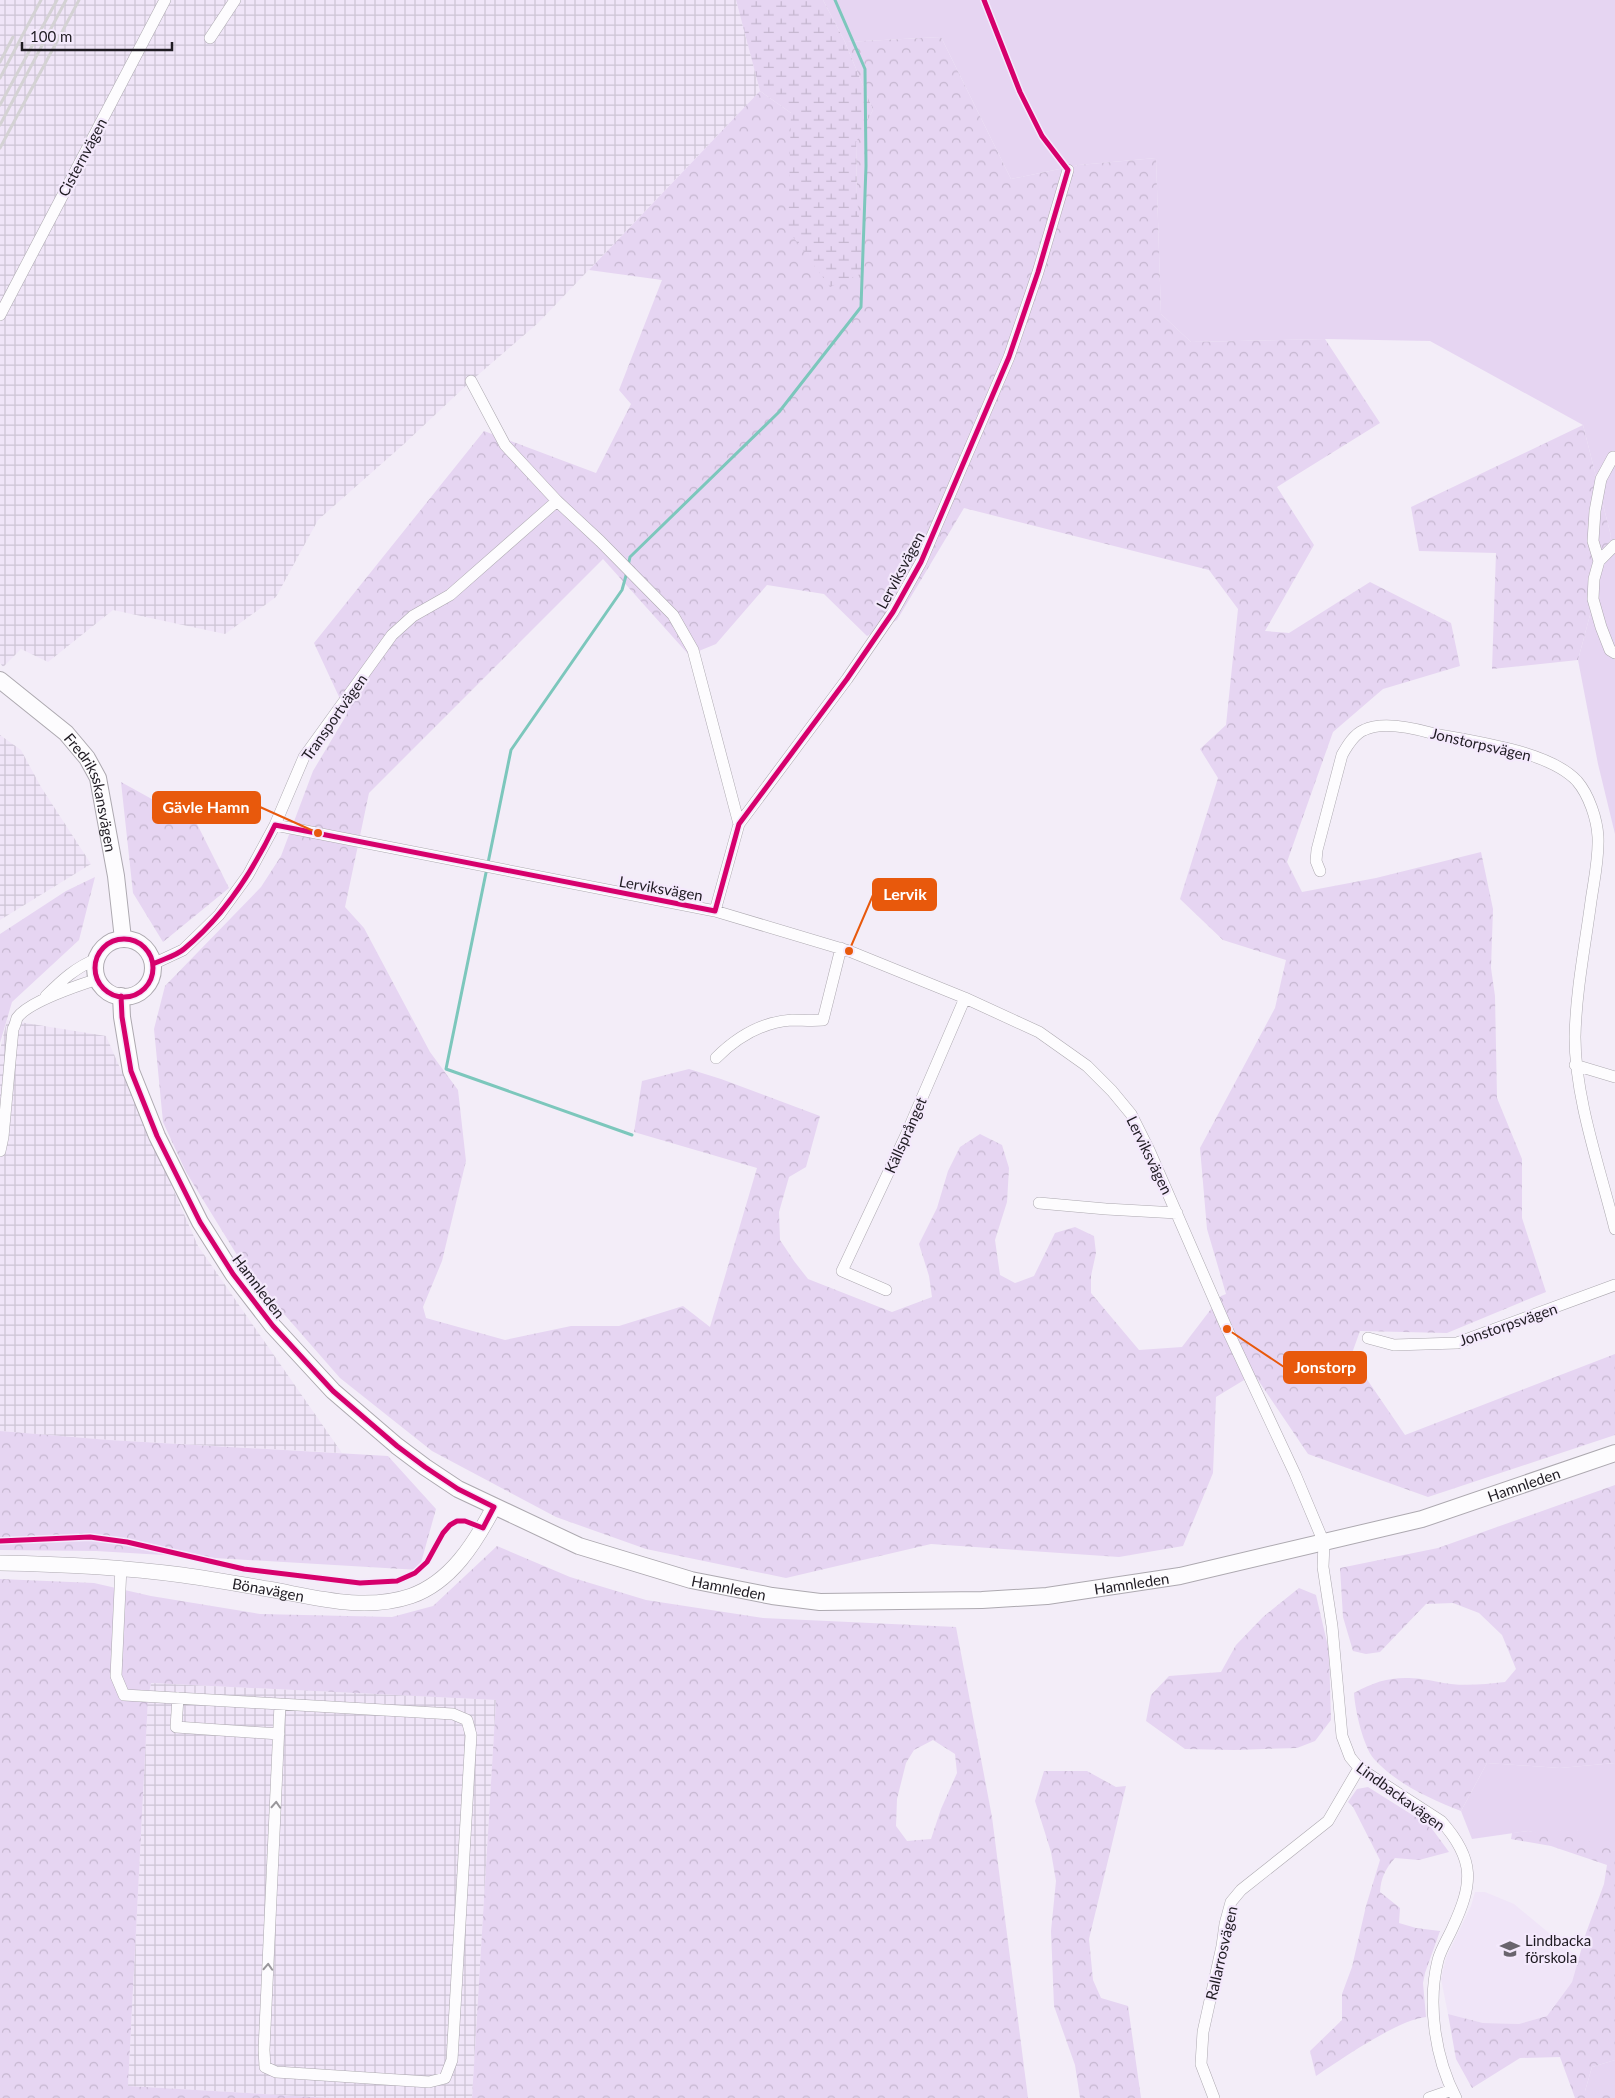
<svg xmlns="http://www.w3.org/2000/svg" width="1615" height="2098" font-family="Lato,sans-serif">
	<defs>
		<pattern id="industrial-grid" width="8" height="8" patternUnits="userSpaceOnUse" patternTransform="scale(1.25)"><rect width="8" height="8" fill="#f0e5f8"/><path d="M0 4h8M4 0v8" fill="none" stroke="#cdc4d4"/></pattern>
		<pattern id="forest-crowns" width="20" height="18" patternUnits="userSpaceOnUse" patternTransform="scale(1.25)"><rect width="20" height="18" fill="#e6d5f2"/><path d="M2 6a3 3 0 1 1 6 0M12 15a3 3 0 1 1 6 0" fill="none" stroke="#c5b6cf"/></pattern>
		<pattern id="wetland-marsh" width="20" height="14" patternUnits="userSpaceOnUse" patternTransform="scale(1.25)"><rect width="20" height="14" fill="#e6d5f2"/><path d="M1 5h8M5 5V1M11 12h8M15 12V8" fill="none" stroke="#c5b6cf"/></pattern>
	</defs>
	<rect width="100%" height="100%" fill="#f3edf8"/>
	<path fill="#f0e5f8" d="M1475 1892H1485L1514 1904 1579 1958 1572 1982 1547 2016 1519 2024 1483 2023 1448 2014 1441 1979 1446 1958 1471 1906Z"/>
	<path fill="url(#industrial-grid)" d="M0 0H736L760 91 538 323 471 381 404 444 318 520 276 597 225 634 113 610 48 662 21 649 3 667 0 663Z
		M0 735 21 750 41 787 91 864 0 920Z
		M7 1020 106 1036 198 1246 342 1453 109 1440 0 1431V1050Z
		M151 1683 496 1700 472 2098H330L128 2086 148 1698Z"/>
	<path fill="#e6d5f2" d="M823 0H1615V834L1598 764 1578 660 1611 536 1583 425 1430 341 1325 339 1191 342 1161 314 1156 158 1079 165 1011 179 941 37 845 42Z
		M1487 1763 1560 1768 1615 1763V1851L1528 1831 1472 1839 1461 1811Z
		M1615 2060V2091H1585L1592 2067Z"/>
	<path fill="url(#forest-crowns)" fill-rule="evenodd" d="M941 37 1011 179 1079 165 1156 158 1161 314 1191 342 1325 339 1380 423 1277 487 1314 545 1265 631 1289 633 1370 582 1451 623 1460 666 1383 689 1333 732 1287 862 1302 892 1376 878 1481 852 1493 909 1491 968 1495 996 1497 1098 1522 1159V1218L1546 1292 1447 1333 1360 1331 1351 1356 1405 1435 1615 1354V1435L1428 1497 1308 1454 1254 1374 1216 1397 1213 1473 1183 1546 1119 1557 931 1544 786 1578 646 1549 556 1517 432 1451 340 1378 248 1273 186 1172 163 1122 154 1029 165 986 261 887 281 856 313 771 347 714 314 643 484 431 596 473 631 404 619 390 662 280 589 270 760 91 791 113V151L857 199 856 141 873 110 845 42ZM964 508 1209 570 1238 609 1226 725 1200 749 1218 778 1180 899 1223 940 1286 960 1275 1008 1200 1148 1207 1229 1226 1294 1221 1296 1182 1347 1139 1350 1091 1293V1276L1096 1253 1094 1236 1075 1227 1055 1233 1034 1276 1015 1283 1000 1275 995 1240 1007 1202 1009 1168 1002 1145 980 1134 960 1147 948 1171 937 1208 919 1244 929 1276 932 1297 892 1312 808 1279 794 1261 780 1240 779 1212 789 1177 806 1167 820 1116 721 1079 689 1069 642 1081 634 1132 757 1168 710 1327 683 1306 619 1326H571L505 1340 426 1318 423 1307 442 1261 466 1161 458 1090 430 1052 364 928 345 907 369 793 603 559 689 655 716 644 767 585 824 594 867 636 897 620Z
		M1583 425 1611 536 1578 660 1492 669 1496 553 1419 551 1411 507Z
		M121 782 197 824 229 888 163 942 133 893Z
		M95 877 79 940 12 1002 0 1043V934L66 891Z
		M0 1431 109 1440 388 1456 436 1509 419 1570 96 1551 0 1550Z
		M1615 1485V1763L1560 1768 1487 1763 1461 1811C1430 1799 1397 1784 1374 1759 1363 1746 1355 1710 1354 1693 1378 1680 1394 1676 1421 1679 1431 1680 1441 1683 1451 1684 1469 1686 1487 1684 1505 1682L1516 1669 1502 1635 1479 1613 1453 1603 1426 1604 1380 1652 1366 1654 1353 1651 1343 1617 1340 1568 1438 1548Z
		M497 1546 570 1577 646 1600 763 1618 956 1627 992 1817 1028 2098H472L496 1700 151 1683 148 1698 128 2086 330 2098H0V1579L94 1583 151 1596 260 1614 392 1617 433 1606ZM933 1740 955 1754 957 1773 941 1809 931 1839 907 1841 896 1826 897 1799 906 1763 914 1750Z
		M1299 1588 1316 1595 1329 1651 1331 1720 1315 1741 1297 1748 1234 1750 1185 1749 1146 1721 1151 1695 1169 1676 1221 1672 1236 1645 1263 1617Z
		M1044 1771H1087L1116 1787 1126 1786 1089 1939 1093 1980 1101 1998 1128 2006 1141 2098H1080L1075 2065 1054 2006 1051 1931 1056 1881 1051 1852 1035 1801Z
		M1368 1787 1430 1826 1449 1852 1419 1860 1395 1858C1385 1869 1381 1878 1380 1892L1400 1908 1399 1923 1416 1928 1440 1931 1425 1973 1423 1983 1426 2017C1397 2020 1342 2059 1316 2076L1310 2051 1342 2020V1994L1352 1967 1366 1906 1380 1860 1353 1807 1348 1802 1357 1789Z
		M1528 1831 1582 1839 1615 1851V2060L1592 2067 1585 2091H1615V2098H1575L1560 2057 1520 2058 1472 2088 1456 2059 1448 2014 1483 2023 1519 2024 1547 2016 1572 1982 1586 1933 1604 1884 1607 1865 1551 1846 1511 1839 1512 1833Z"/>
	<path fill="url(#wetland-marsh)" d="M736 0H823L845 42 873 110 856 142 857 199 865 272 830 287 788 230 791 113 760 91Z"/>
	<g fill="none" stroke-linecap="round" stroke-linejoin="round">
		<path stroke="#7cc7bc" stroke-width="3" d="M628 566 630 557 779 412 861 307 866 166 865 69 835 0
			M627 572 622 590 511 750 446 1069 632 1135"/>
		<defs>
			<path id="minor" d="M210 38 235 0
				M0 315 165 0
				M471 381 505 445 557 501 600 541 673 615 693 650 739 824
				M1613 457 1601 479 1595 511 1593 541 1599 561 1594 579 1593 599 1601 627 1610 650 1615 653
				M1599 561 1615 545
				M275 825 715 911 849 951 965 998 1039 1032 1087 1066 1112 1091 1131 1114 1149 1150 1227 1329 1295 1474 1324 1543 1323 1567 1332 1626 1342 1736 1350 1757 1359 1768 1441 1821C1476 1860 1473 1884 1452 1929 1447 1940 1441 1949 1438 1960 1427 2004 1435 2058 1456 2098
				M1320 871 1316 861 1317 850 1342 755C1347 746 1354 734 1364 730 1382 721 1413 728 1431 733 1472 742 1548 750 1577 781 1589 795 1597 819 1598 837 1599 858 1594 880 1591 901 1585 946 1576 991 1575 1037 1575 1099 1600 1168 1615 1229
				M715 911 739 824 847 679 893 612 921 562 1009 357 1038 272 1068 170
				M153 964 183 950 219 915 248 875 275 825 304 757 392 635 413 616 450 595 557 501
				M46 996C62 980 76 967 97 959
				M716 1058C736 1038 762 1022 792 1020 802 1020 813 1021 823 1020L841 948
				M1575 1065 1615 1077
				M0 1151 3 1137 13 1029C15 1026 16 1021 17 1018 28 1002 79 985 98 979
				M1039 1203 1106 1209 1177 1213
				M886 1290 842 1271 906 1135 965 998
				M1368 1338 1394 1345 1457 1343 1615 1285
				M121 1567 116 1676 124 1695 453 1714 467 1720 471 1735 452 2060 445 2078 429 2082 276 2072 265 2067 264 2050 280 1704
				M178 1698 176 1727 279 1734
				M1214 2098 1201 2064 1203 2032 1222 1946 1225 1924 1231 1902 1241 1890 1328 1821 1359 1768
				M1429 2098 1452 2090"/>
			<g id="tertiary">
				<path id="s1" d="M0 1563C61 1564 121 1567 182 1575 211 1579 239 1584 268 1589 314 1597 364 1612 411 1596 451 1582 475 1543 494 1507"/>
			</g>
			<g id="secondary">
				<path id="s2" d="M0 680 66 733 87 758 98 778 116 876 123 939"/>
				<circle cx="124" cy="968" r="29"/>
				<path id="s3" d="M121 996 122 1017 131 1071 157 1136 200 1222 233 1274 273 1326 333 1391 397 1446 425 1467 458 1489 579 1546 691 1580 772 1596 820 1602 982 1600 1047 1596 1180 1576 1422 1519 1615 1453"/>
			</g>
		</defs>
		<use href="#minor" stroke="#ada9b0" stroke-width="12"/>
		<use href="#tertiary" stroke="#ada9b0" stroke-width="16"/>
		<use href="#secondary" stroke="#ada9b0" stroke-width="18"/>
		<use href="#minor" stroke="#fdfcfe" stroke-width="11"/>
		<use href="#tertiary" stroke="#fdfcfe" stroke-width="15"/>
		<use href="#secondary" stroke="#fdfcfe" stroke-width="16"/>
		<path stroke="#d4d2d4" stroke-width="3" d="M0 62 13 37
			M0 78 41 0
			M0 105 57 0
			M0 125 66 0
			M0 148 79 0"/>
		<defs>
			<path id="cycleway" d="M95 968a29 29 0 1 1 58 0a29 29 0 1 1-58 0Z
				M153 964C163 959 176 956 184 949 224 916 253 871 275 825L715 911 739 824 847 679 893 612 921 562 1009 357 1038 272 1068 170 1042 136 1020 92 984 0
				M0 1541 90 1537 127 1542 244 1569 360 1583 397 1581 415 1573 427 1562 443 1533 450 1525 457 1521H465L483 1528 494 1507 458 1489 425 1467 397 1446 333 1391 273 1326 233 1274 200 1222 157 1136 131 1071 122 1017 121 996"/>
		</defs>
		<use href="#cycleway" stroke="#f4e9fc" stroke-width="8"/>
		<use href="#cycleway" stroke="#d6006c" stroke-width="5"/>
	</g>
	<defs><path id="oneway-chevron" d="M-2-3.5L2.5 0L-2 3.5" fill="none" stroke-width="1.6" stroke-linecap="round" stroke-linejoin="round" transform="scale(1.25)"/></defs>
	<g stroke="#99979b">
		<use href="#oneway-chevron" transform="translate(276 1805) rotate(-87)"/>
		<use href="#oneway-chevron" transform="translate(268 1967) rotate(-87)"/>
	</g>
	<defs>
		<symbol id="school-bare" viewBox="-9 -9 18 18"><path d="M0-5L7-2L0 1L-7-2ZM-4 1L0 2.5L4 1V4Q0 6-4 4Z" fill="#69646d" stroke="#f4e9fc" stroke-width="2.5" paint-order="stroke"/></symbol>
	</defs>
	<g fill-rule="evenodd">
		<use href="#school-bare" x="1496" y="1935" width="28" height="28"/>
	</g>
	<g text-anchor="middle" dominant-baseline="central" stroke-width="4.5" stroke-linejoin="round" paint-order="stroke">
		<g font-size="15" fill="#1f1b22" stroke="#f4e9fc">
			<text transform="translate(82 157) rotate(-62)">Cisternvägen</text>
			<text transform="translate(900 570) rotate(-62)">Lerviksvägen</text>
			<text transform="translate(334 717) rotate(-55)">Transportvägen</text>
			<text transform="translate(1481 744) rotate(13)">Jonstorpsvägen</text>
			<text stroke="none"><textPath href="#s2" startOffset="151">Fredriksskansvägen</textPath></text>
			<text transform="translate(661 888) rotate(10)">Lerviksvägen</text>
			<text transform="translate(905 1135) rotate(-66)">Källsprånget</text>
			<text transform="translate(1150 1155) rotate(64)">Lerviksvägen</text>
			<text transform="translate(259 1286) rotate(53)">Hamnleden</text>
			<text transform="translate(1508 1324) rotate(-19)">Jonstorpsvägen</text>
			<text stroke="none"><textPath href="#s3" startOffset="1716">Hamnleden</textPath></text>
			<text stroke="none"><textPath href="#s3" startOffset="1311">Hamnleden</textPath></text>
			<text stroke="none"><textPath href="#s3" startOffset="906">Hamnleden</textPath></text>
			<text stroke="none"><textPath href="#s1" startOffset="270">Bönavägen</textPath></text>
			<text transform="translate(1401 1796) rotate(36)">Lindbackavägen</text>
			<text transform="translate(1221 1953) rotate(-77)">Rallarrosvägen</text>
		</g>
		<g font-size="15" fill="#1f1b22" stroke="#f4e9fc" text-anchor="start">
			<text x="1525" y="1940">Lindbacka<tspan x="1525" dy="17">förskola</tspan></text>
		</g>
	</g>
	<path fill="none" stroke="#e8590c" stroke-width="2" d="M318 833L260 807M849 951L873 895M1227 1329L1284 1367"/>
	<g fill="#e8590c" stroke="#f4e9fc" stroke-width="2">
		<circle cx="318" cy="833" r="5"/>
		<circle cx="849" cy="951" r="5"/>
		<circle cx="1227" cy="1329" r="5"/>
	</g>
	<g fill="#e8590c" stroke="#e8590c" stroke-width="2">
		<rect x="153" y="792" width="107" height="31" rx="5"/>
		<rect x="873" y="879" width="63" height="31" rx="5"/>
		<rect x="1284" y="1352" width="82" height="31" rx="5"/>
	</g>
	<g font-size="16" text-anchor="middle" font-weight="bold" fill="#fff">
		<text x="206" y="813">Gävle Hamn</text>
		<text x="905" y="900">Lervik</text>
		<text x="1325" y="1373">Jonstorp</text>
	</g>
	<path d="M22 42v8h150v-8" fill="none" stroke="#1f1b22" stroke-width="2.5"/>
	<text x="30" y="42" font-size="15" fill="#1f1b22" stroke="#f4e9fc" stroke-width="4" paint-order="stroke">100 m</text>
</svg>
